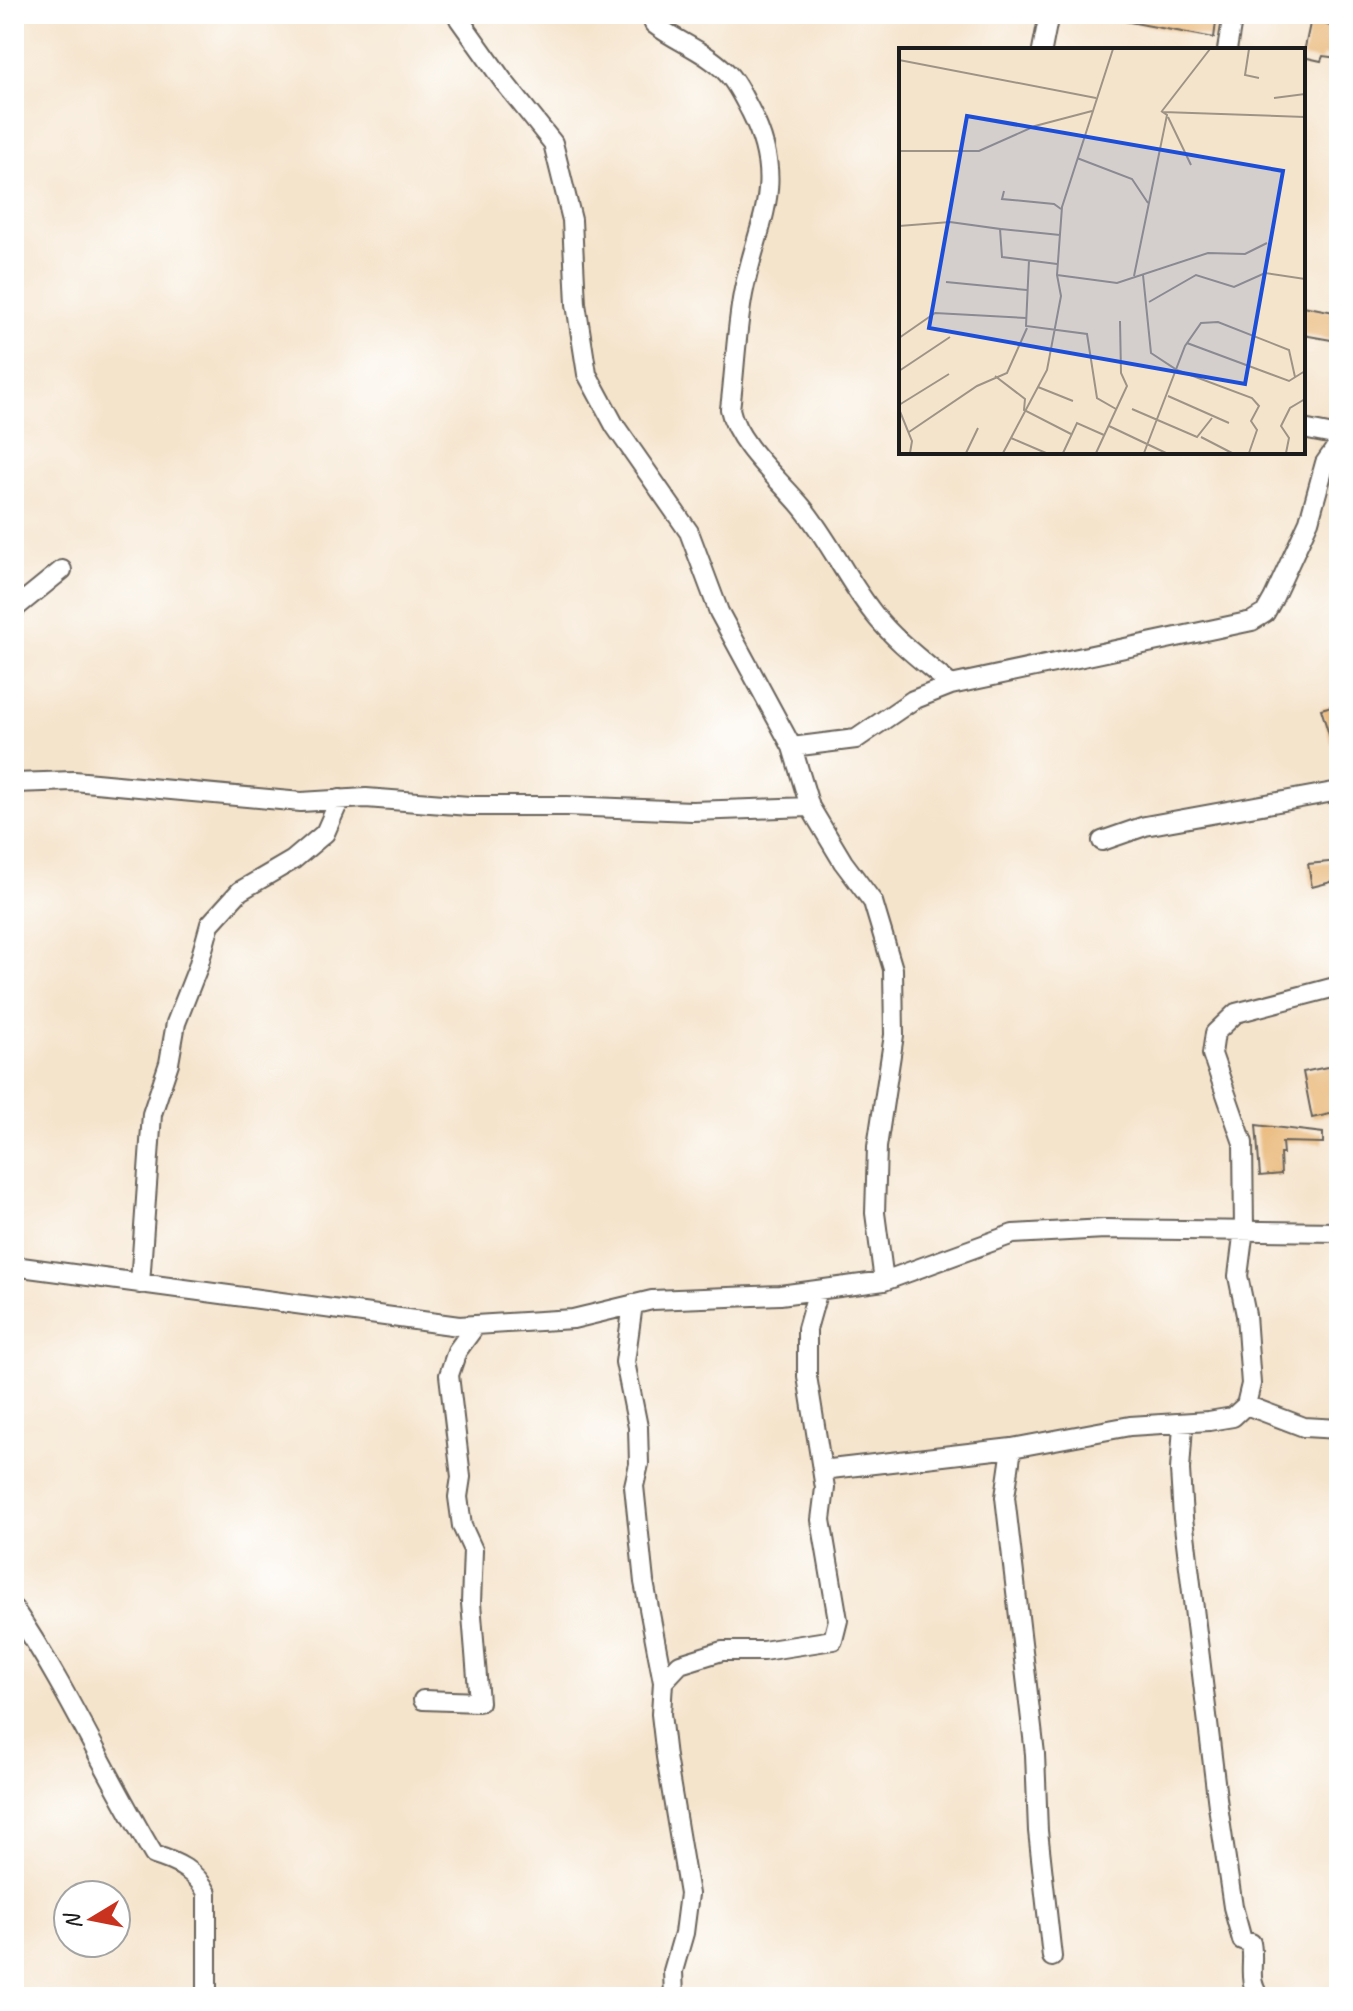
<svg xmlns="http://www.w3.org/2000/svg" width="1353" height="2011" font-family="Caveat,sans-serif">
	<rect width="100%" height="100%" fill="#fff"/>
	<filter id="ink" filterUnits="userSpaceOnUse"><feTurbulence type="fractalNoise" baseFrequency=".0125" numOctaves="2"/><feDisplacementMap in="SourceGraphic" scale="16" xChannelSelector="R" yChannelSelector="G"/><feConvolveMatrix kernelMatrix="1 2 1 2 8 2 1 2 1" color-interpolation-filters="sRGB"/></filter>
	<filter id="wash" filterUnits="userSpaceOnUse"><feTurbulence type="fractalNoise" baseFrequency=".006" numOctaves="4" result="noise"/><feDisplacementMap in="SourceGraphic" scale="32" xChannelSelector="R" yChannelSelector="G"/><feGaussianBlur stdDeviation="1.8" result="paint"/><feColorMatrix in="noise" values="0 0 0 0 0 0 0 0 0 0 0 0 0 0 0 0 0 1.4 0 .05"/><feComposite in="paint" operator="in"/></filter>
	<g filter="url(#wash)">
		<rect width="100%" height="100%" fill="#f5e4cc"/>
		<g id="blocks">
			<path fill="#eabb7f" d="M1124 14H1217L1214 38 1124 21Z
				M1312 14H1327L1325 24 1339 29V58L1323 56 1321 61 1303 57Z
				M1303 306 1339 313 1337 341 1303 335Z
				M1339 704V756L1336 757 1321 709Z
				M1339 861V880L1312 887 1308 864Z
				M1337 1065 1339 1112 1312 1118 1303 1072Z
				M1256 1125 1323 1133V1143L1282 1142 1283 1154H1280L1281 1174 1260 1176Z"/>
		</g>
	</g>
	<g filter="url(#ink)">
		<use href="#blocks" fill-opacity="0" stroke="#68625a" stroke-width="2"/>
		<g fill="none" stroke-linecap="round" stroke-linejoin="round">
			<defs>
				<path id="minor" d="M651 14 654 24C676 41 705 51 725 71 736 81 744 99 751 112 788 186 757 221 743 294 736 332 735 370 730 409 737 444 779 479 802 507 829 540 847 580 874 614 895 641 925 663 951 685
					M459 19 504 82 553 143 572 220 576 304 587 374 615 426 689 532 719 612 792 747 810 807 843 862 873 902 893 969 894 1035 877 1147 875 1213 884 1281
					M1042 50 1049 14
					M1227 50 1233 14
					M1303 429 1339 436
					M14 609 62 570
					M792 747 856 739 913 700 951 685 1252 621 1265 613 1273 599 1309 521 1325 463 1339 443
					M14 783 74 781 301 802 366 798 469 806H567L692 811 810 807
					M1102 841 1145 826 1339 791
					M14 1266 459 1326 573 1319 652 1300 780 1295 884 1281 1013 1234 1105 1229 1339 1232
					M140 1284 152 1114 169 1063 176 1023 198 967 210 924 240 891 293 860 325 833 340 799
					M633 1304 625 1362 638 1427 639 1464 634 1486 644 1582 663 1682
					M1246 1405 1304 1427 1339 1429
					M1183 1425 1180 1470 1183 1518 1218 1806 1233 1907 1242 1940 1251 1943C1255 1963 1246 1981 1260 1997
					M1012 1448 1005 1497 1035 1754 1038 1831 1052 1957
					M822 1470 1012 1448 1130 1426 1209 1421 1233 1417 1246 1405 1251 1384 1246 1315 1238 1276 1244 1229 1243 1143 1212 1054 1215 1033 1236 1013 1339 986
					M14 1609C67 1687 105 1774 154 1855 177 1862 196 1871 207 1893V1997
					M423 1700 479 1702 471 1603 473 1550 462 1526 458 1497 461 1477 449 1375 457 1351 476 1325
					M674 1997 673 1971 684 1933 689 1894 666 1757 661 1714 663 1682 680 1664 722 1651H763L833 1640 838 1620 821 1520 825 1488 807 1376V1329L818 1290"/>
			</defs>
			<use href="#minor" stroke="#68625a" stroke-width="22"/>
			<use href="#minor" stroke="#fff" stroke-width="18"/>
		</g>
	</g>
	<g transform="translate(899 48)">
		<rect width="406" height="406" fill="#f5e4cc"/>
		<path fill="none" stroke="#9e9486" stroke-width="2" d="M350 1 346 27 360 30M0 12 197 50M375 50 406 46M263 63 311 1M264 64 406 69M269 69 292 117M0 103H80L136 78 193 63M178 110 233 131 249 155M105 143 103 151 155 156 162 161M0 178 51 174 101 181 103 209 158 216M102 181 161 187M130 212 127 278 188 286 198 350 217 361M158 227 218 235 309 205 346 206 368 195M244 227 252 305 278 322 353 350 360 358 352 373 358 382 350 405M235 228 268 67 262 63M47 234 128 242M250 254 297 227 335 239 366 225 406 231M0 290 36 265 127 270M288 295 390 333 406 323M0 323 51 289M96 328 126 351 125 362 172 386M139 339 174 353M269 348 330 375M0 357 50 326M0 361 13 393 11 405M233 361 298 389 313 370M210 378 267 405M10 384 78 338 108 325 128 280M302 389 333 405M112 390 147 405M67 405 79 380M104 405 148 322 162 248 158 227 163 159 214 1M164 405 178 375 205 387M197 405 228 338 222 325 221 273M245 405 286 298 302 275 319 274 390 302 396 329M387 405 390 390 382 378 391 360 406 351"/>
		<path fill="#1d4ed8" fill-opacity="0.15" stroke="#1d4ed8" stroke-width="4" d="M68 68 384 123 346 336 30 280Z"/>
		<rect width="406" height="406" fill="none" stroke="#1c1c1c" stroke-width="4"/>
	</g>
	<rect width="1353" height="2011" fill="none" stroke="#fff" stroke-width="48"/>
	<g transform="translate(92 1919) rotate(260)"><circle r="38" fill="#ffffff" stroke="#a4a4a4" stroke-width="2"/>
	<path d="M0-6L14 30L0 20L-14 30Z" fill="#c8321e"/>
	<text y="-12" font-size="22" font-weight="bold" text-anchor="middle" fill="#1c1c1c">N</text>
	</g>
</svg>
